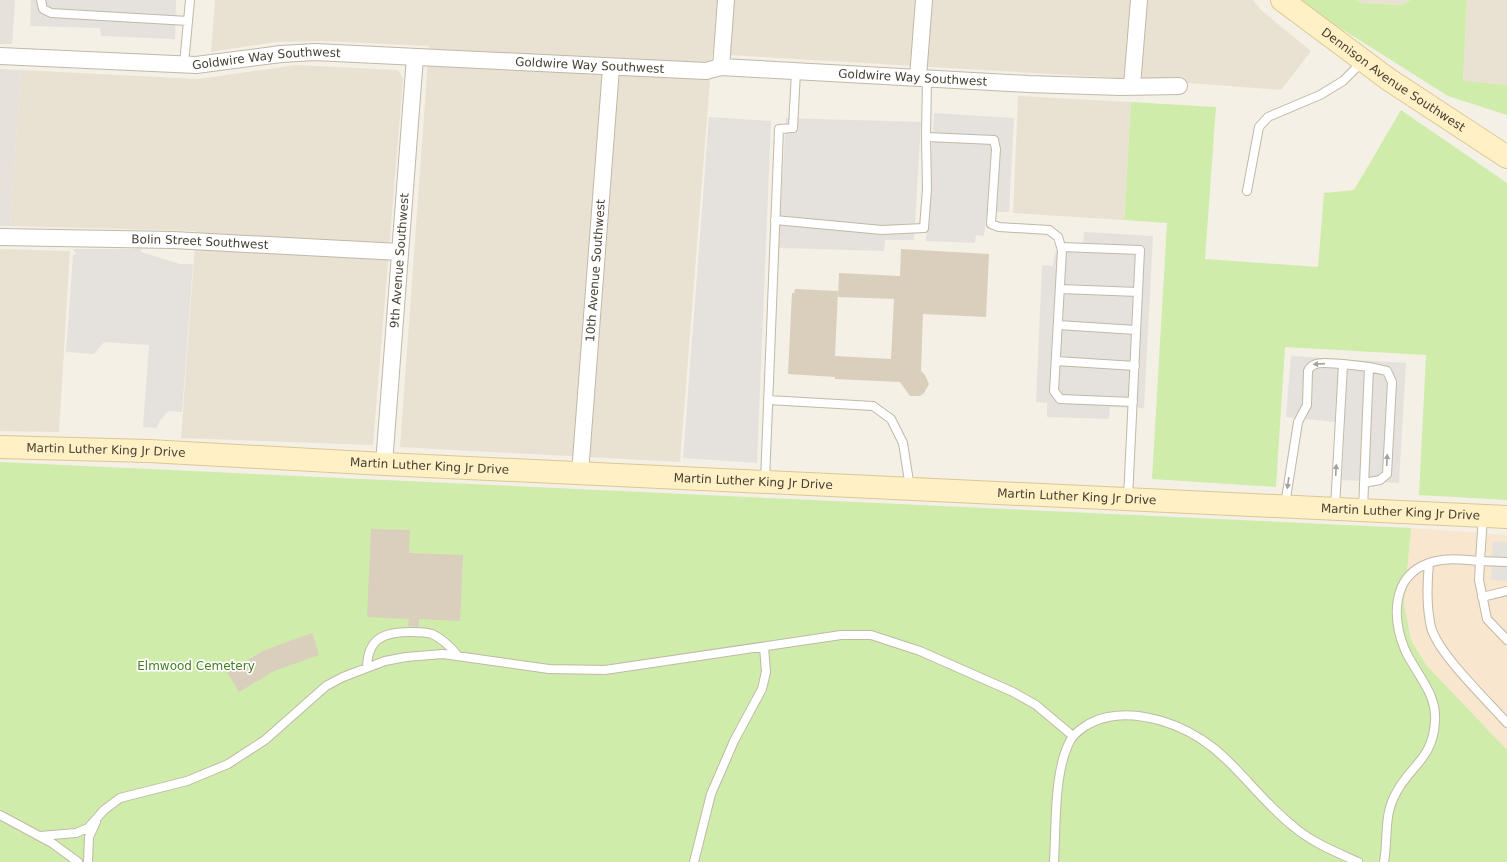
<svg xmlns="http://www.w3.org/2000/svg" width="1507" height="862" font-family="'DejaVu Sans',sans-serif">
	<rect width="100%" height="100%" fill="#f4f0e6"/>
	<path fill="#e9e2d3" d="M215 0H1253L1261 10 1311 51 1281 90 1120 78 712 54 680 462 400 447 429 46 323 41 276 42 211 52Z
		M1356 0H1411L1401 5 1362 3Z
		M1467 0H1507V85L1463 82Z
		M296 65 398 70 403 79 373 445 181 438 196 231 10 226 21 70 198 79Z
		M1018 96 1131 102 1124 220 1013 213Z
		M0 249 70 251 59 432 0 431Z"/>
	<path fill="#f8e6cf" d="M1411 528 1507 535V750L1426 665 1411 640 1404 604Z"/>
	<path fill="#e6e1db" d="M0 0H15L12 44H0Z
		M0 69 21 70 10 226H0Z"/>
	<path fill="#cfecab" d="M1300 0H1356L1362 3 1401 5 1411 0H1467L1463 81 1507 85V115L1448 96 1310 9Z
		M1131 102 1216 107 1205 259 1318 267 1324 193 1354 190 1401 110 1507 183V500L1419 495 1426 355 1285 347 1276 487 1152 479 1167 223 1124 220Z
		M0 462 1411 528 1404 604 1411 640 1426 665 1507 750V862H0Z"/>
	<path fill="#e5e2de" d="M31 0H176L175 39 101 36 100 28 30 26Z
		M934 113 1014 118 1009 212H987L984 236 976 235 975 243 926 241Z
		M709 117 771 121 757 463 683 458Z
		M786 118 921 122 914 240H885L884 251 778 248Z
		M1084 232 1153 236 1144 408 1110 407 1109 419 1047 417V403L1036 402 1042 265 1053 266 1055 252 1073 242 1083 243Z
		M73 249H141V252L180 264H193L182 412 169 411 160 420 157 428 143 427 149 345 104 342 94 354 66 352 73 255 76 254Z
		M1291 356 1406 363 1399 483 1342 480 1345 423 1286 417Z
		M1493 541 1507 542V581L1491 580Z"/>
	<path fill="#dacebd" d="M901 249 989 254 986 317 923 314 921 371 925 375 929 384 924 393 920 396H910L900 382 835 379V377L788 374 792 293H794L795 289 838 291 835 356 891 359 894 299 838 297 839 273 900 276Z
		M371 529 410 530 409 553 463 555 460 621 419 619V627L408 626 409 619 367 617Z
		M312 633 319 655 274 671 239 692 227 672 265 650Z"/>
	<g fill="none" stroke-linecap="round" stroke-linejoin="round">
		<defs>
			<path id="service" d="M41 0 43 9 51 13 188 21
				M184 64 190 0
				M927 78 926 137 994 140 996 149 991 224 999 227 1049 230 1058 237 1062 250 1054 391 1060 399 1133 402
				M1247 191 1259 127 1268 117 1320 95 1343 81 1363 61
				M775 220 882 230 924 228 927 189 926 137
				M1061 247 1140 250 1128 498
				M1060 289 1138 292
				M1058 325 1136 330
				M1056 361 1135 366
				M1343 364 1369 367 1363 509
				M768 400 873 406 891 419 903 443 910 488
				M765 481 779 129 793 128 796 72
				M1364 483 1380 480 1387 474 1392 382 1387 371 1369 367
				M1285 505 1298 422 1307 405 1308 371C1313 359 1331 364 1343 364L1335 508
				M1507 562 1480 561 1479 580 1487 619 1507 640
				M1429 563C1427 584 1426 606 1431 627 1438 654 1487 700 1507 723
				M1482 597 1507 591
				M367 667C368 638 384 632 411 632 417 632 426 632 432 634 443 639 450 646 458 656
				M0 815 52 843 78 862
				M40 836 76 833 88 828 104 810 120 798 187 781 228 764 265 740 326 686 343 677 385 661 406 657 443 654 549 669 605 670 841 635H871L920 651 1013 692 1036 705 1073 736
				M88 862 89 837 96 822
				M694 862 711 794 734 741 762 689 766 672 764 647
				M1054 862C1056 828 1054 776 1068 745 1074 730 1093 720 1108 717 1127 713 1144 716 1162 721 1226 740 1246 789 1294 827 1313 843 1336 852 1358 862
				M1384 862C1388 840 1384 817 1394 797 1408 766 1433 761 1435 721 1437 693 1416 674 1405 650 1392 619 1391 576 1429 563 1445 557 1463 560 1480 561L1483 516"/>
			<g id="minor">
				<path id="s1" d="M0 56 196 65 281 54 315 52 706 71 721 67 1028 84 1121 87 1179 86"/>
				<path d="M721 67 726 0"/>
				<path d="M918 77 924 0"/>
				<path d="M1132 86 1139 0"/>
				<path id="s2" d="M0 237 173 240 400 252"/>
				<path id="s3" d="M384 464 415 57"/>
				<path id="s4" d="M580 473 611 68"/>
			</g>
			<g id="secondary">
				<path id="s5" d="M1282 0 1388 79 1507 157"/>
				<path id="s6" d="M0 447 149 451 384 464 1507 517"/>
			</g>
		</defs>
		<use href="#service" stroke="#c1b8a7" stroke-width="10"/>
		<use href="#minor" stroke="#c1b8a7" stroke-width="18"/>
		<use href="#secondary" stroke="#dcc793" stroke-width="24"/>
		<use href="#service" stroke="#fff" stroke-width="8"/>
		<use href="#minor" stroke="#fff" stroke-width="16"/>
		<use href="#secondary" stroke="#fff1c5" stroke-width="22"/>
	</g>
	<defs><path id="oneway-solid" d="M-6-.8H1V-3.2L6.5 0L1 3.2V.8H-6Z"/></defs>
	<g fill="#a4a09a">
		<use href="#oneway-solid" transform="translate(1319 364) rotate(176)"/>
		<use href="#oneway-solid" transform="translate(1387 460) rotate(-87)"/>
		<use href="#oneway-solid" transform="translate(1336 470) rotate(-87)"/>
		<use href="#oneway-solid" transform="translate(1288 483) rotate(98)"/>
	</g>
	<g text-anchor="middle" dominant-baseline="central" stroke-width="3.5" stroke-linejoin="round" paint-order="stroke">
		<g font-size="12" fill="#484034" stroke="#fff">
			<text stroke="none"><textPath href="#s1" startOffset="267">Goldwire Way Southwest</textPath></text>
			<text stroke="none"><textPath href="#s1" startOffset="591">Goldwire Way Southwest</textPath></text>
			<text stroke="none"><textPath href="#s1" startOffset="915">Goldwire Way Southwest</textPath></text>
			<text stroke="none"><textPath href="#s5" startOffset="137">Dennison Avenue Southwest</textPath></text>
			<text stroke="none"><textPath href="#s2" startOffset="200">Bolin Street Southwest</textPath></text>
			<text stroke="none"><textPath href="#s3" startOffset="204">9th Avenue Southwest</textPath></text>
			<text stroke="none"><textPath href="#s4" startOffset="203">10th Avenue Southwest</textPath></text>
			<text stroke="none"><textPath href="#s6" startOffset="106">Martin Luther King Jr Drive</textPath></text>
			<text stroke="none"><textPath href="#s6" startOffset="430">Martin Luther King Jr Drive</textPath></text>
			<text stroke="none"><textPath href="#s6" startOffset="754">Martin Luther King Jr Drive</textPath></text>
			<text stroke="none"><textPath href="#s6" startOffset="1078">Martin Luther King Jr Drive</textPath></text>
			<text stroke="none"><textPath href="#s6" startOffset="1402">Martin Luther King Jr Drive</textPath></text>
		</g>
		<g font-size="12" fill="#467e22" stroke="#fff">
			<text x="196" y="666">Elmwood Cemetery</text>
		</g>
	</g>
</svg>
